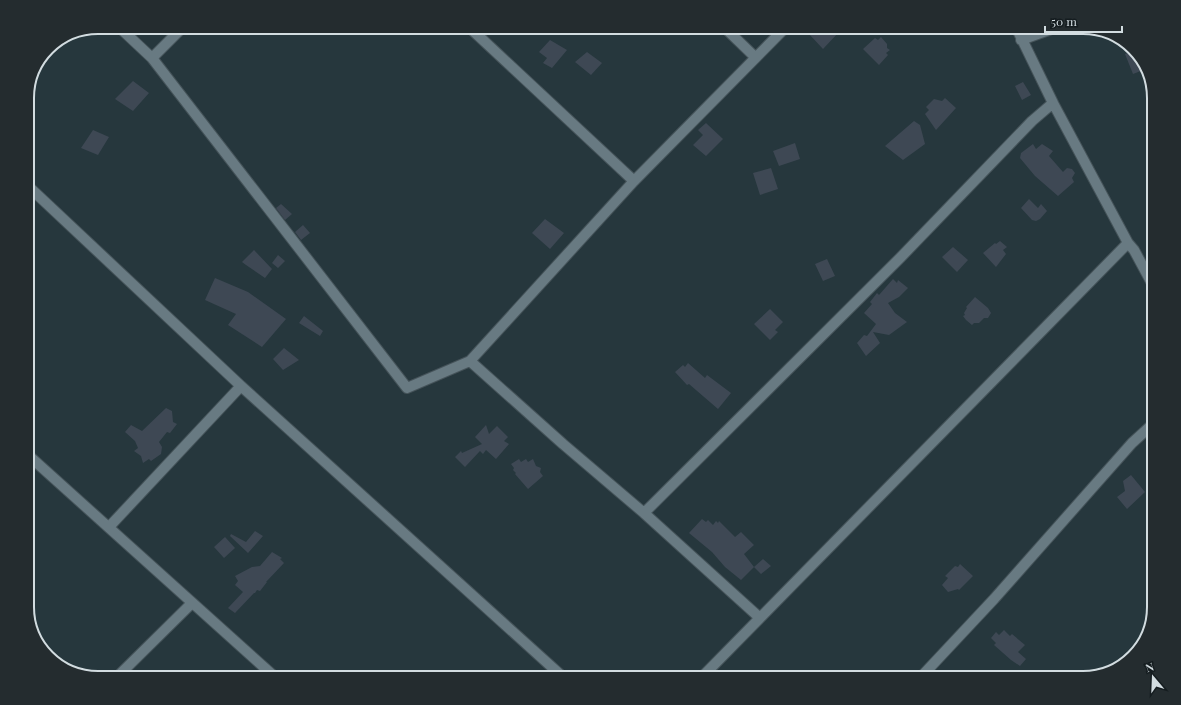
<svg xmlns="http://www.w3.org/2000/svg" width="1181" height="705" font-family="'Playfair Display',serif">
	<rect width="100%" height="100%" fill="#26373d"/>
	<path fill="#3e4854" d="M815 27H834L839 32 823 49 809 34Z
		M881 37 887 44V48L890 50 886 53 888 55 879 65 863 49 875 38 878 40Z
		M550 40 567 50 552 68 543 63 547 58 539 52Z
		M1133 51 1144 62 1146 69 1133 74 1125 54Z
		M587 52 602 63 591 75 575 62Z
		M133 81 149 93 133 111 115 99Z
		M1023 82 1031 95 1022 100 1015 86Z
		M945 98 956 108 936 130 925 114 929 110 926 107 934 99 942 101Z
		M914 121 920 125 925 144 903 160 885 146Z
		M706 123 723 139 706 156 693 145 703 135 698 130Z
		M93 130 109 137 98 155 81 148Z
		M795 143 800 159 779 166 773 151Z
		M1033 144 1036 149 1042 144 1053 151 1049 156 1063 172 1067 168 1072 169 1075 173 1072 178 1074 182 1058 196 1035 176 1020 158 1021 153Z
		M771 168 778 189 760 195 753 173Z
		M1029 199 1038 208 1041 204 1047 211 1040 219 1036 221 1032 220 1021 208Z
		M281 204 292 214 285 220 276 208Z
		M545 219 564 233 550 249 532 233Z
		M303 225 310 233 301 240 295 232Z
		M1000 241 1007 247 1003 250 1006 254 996 267 983 253 995 243 996 244Z
		M953 247 968 260 957 272 942 257Z
		M254 250 272 269 265 278 246 265 242 262Z
		M278 255 285 261 278 268 272 263Z
		M827 259 835 276 823 281 815 264Z
		M215 278 248 292 286 319 262 347 228 325 236 314 205 300Z
		M893 279 897 283 898 280 908 288 899 297 888 303 895 313 907 322 889 335 873 332 880 343 866 356 857 343 864 335 867 336 876 324 864 313 872 304 870 302 877 293 879 295Z
		M975 297 988 308 991 313 988 318H984L979 323H974L972 325 966 320 963 316 965 315 964 313 967 308 966 307Z
		M770 309 783 322 775 330 778 332 770 340 754 324Z
		M304 316 323 331 320 336 299 323Z
		M284 348 299 360 283 370 273 359Z
		M688 363 705 378 707 375 731 393 718 409 689 384 687 385 675 372 683 365 685 367Z
		M166 408 172 411 173 422 177 424 170 433 167 432 159 442 162 447 161 454 151 461 149 459 143 463 141 456 134 451 138 448 135 441 125 432 131 425 142 431Z
		M486 425 489 434 497 426 508 437 504 441 509 444 496 459 486 450 483 454 480 451 465 467 455 457 461 451 462 453 482 444 475 437Z
		M519 459 521 462 526 459 528 462 533 459 536 466 541 468 540 472 543 476 528 489 515 474 516 473 513 470 514 468 511 464Z
		M1131 475 1145 492 1127 509 1117 497 1125 491 1123 481Z
		M702 519 706 522 708 520 713 525 716 521 718 523 719 521 735 537 741 532 754 545 744 554 754 567 741 580 725 567 712 552 689 533Z
		M255 531 263 536 248 553 230 536 231 534 246 542Z
		M225 537 235 548 224 558 214 547Z
		M272 552 282 558 280 559 284 563 266 582H267L260 591 257 590 255 593H254L235 613 228 608 243 592 235 585 238 581 235 576 252 567 260 566Z
		M763 559 771 566 761 574 754 567Z
		M960 564 973 576 959 590 958 589 948 592 942 585 948 578 945 576 955 566 958 567Z
		M1004 630 1010 636 1012 634 1025 645 1018 652 1026 659 1020 666 1011 660 994 645 996 643 991 638 996 632 999 635Z"/>
	<g fill="none" stroke-linecap="round" stroke-linejoin="round">
		<defs>
			<path id="minor" d="M119 27 152 58 407 388 470 361 634 181 786 27
				M469 27 634 181
				M724 27 755 57
				M1016 27 1053 103
				M1021 40 1057 27
				M152 58 183 27
				M27 185 241 386
				M470 361 563 444 644 513 760 618
				M27 454 276 678
				M644 513 900 258 1032 121 1053 103 1128 243 1134 250 1154 287
				M109 527 241 386 564 678
				M1143 644 1145 642
				M116 678 192 603
				M701 678 1128 243
				M920 678 994 599 1132 443 1154 423"/>
		</defs>
		<use href="#minor" stroke="#455359" stroke-width="12"/>
		<use href="#minor" stroke="#687a82" stroke-width="10"/>
	</g>
	<path d="M0 0H1181V705H0ZM98 34H1083A64 64 0 0 1 1147 98V607A64 64 0 0 1 1083 671H98A64 64 0 0 1 34 607V98A64 64 0 0 1 98 34Z" fill="#242c2f" fill-rule="evenodd"/>
	<path fill="none" stroke="#d2dce0" stroke-width="2" d="M98 34H1083A64 64 0 0 1 1147 98V607A64 64 0 0 1 1083 671H98A64 64 0 0 1 34 607V98A64 64 0 0 1 98 34Z"/>
	<g transform="translate(1153 677) rotate(341)" stroke="#151d20" stroke-width="3" paint-order="stroke">
	<path d="M0-3L7 15L0 10L-7 15Z" fill="#d2dce0"/>
	<text y="-6" font-size="11" font-weight="bold" text-anchor="middle" fill="#d2dce0">N</text>
	</g>
	<path d="M1045 26v6h77v-6" fill="none" stroke="#d2dce0" stroke-width="2"/>
	<text x="1051" y="26" font-size="12" fill="#d2dce0" stroke="#151d20" stroke-width="3" paint-order="stroke">50 m</text>
</svg>
